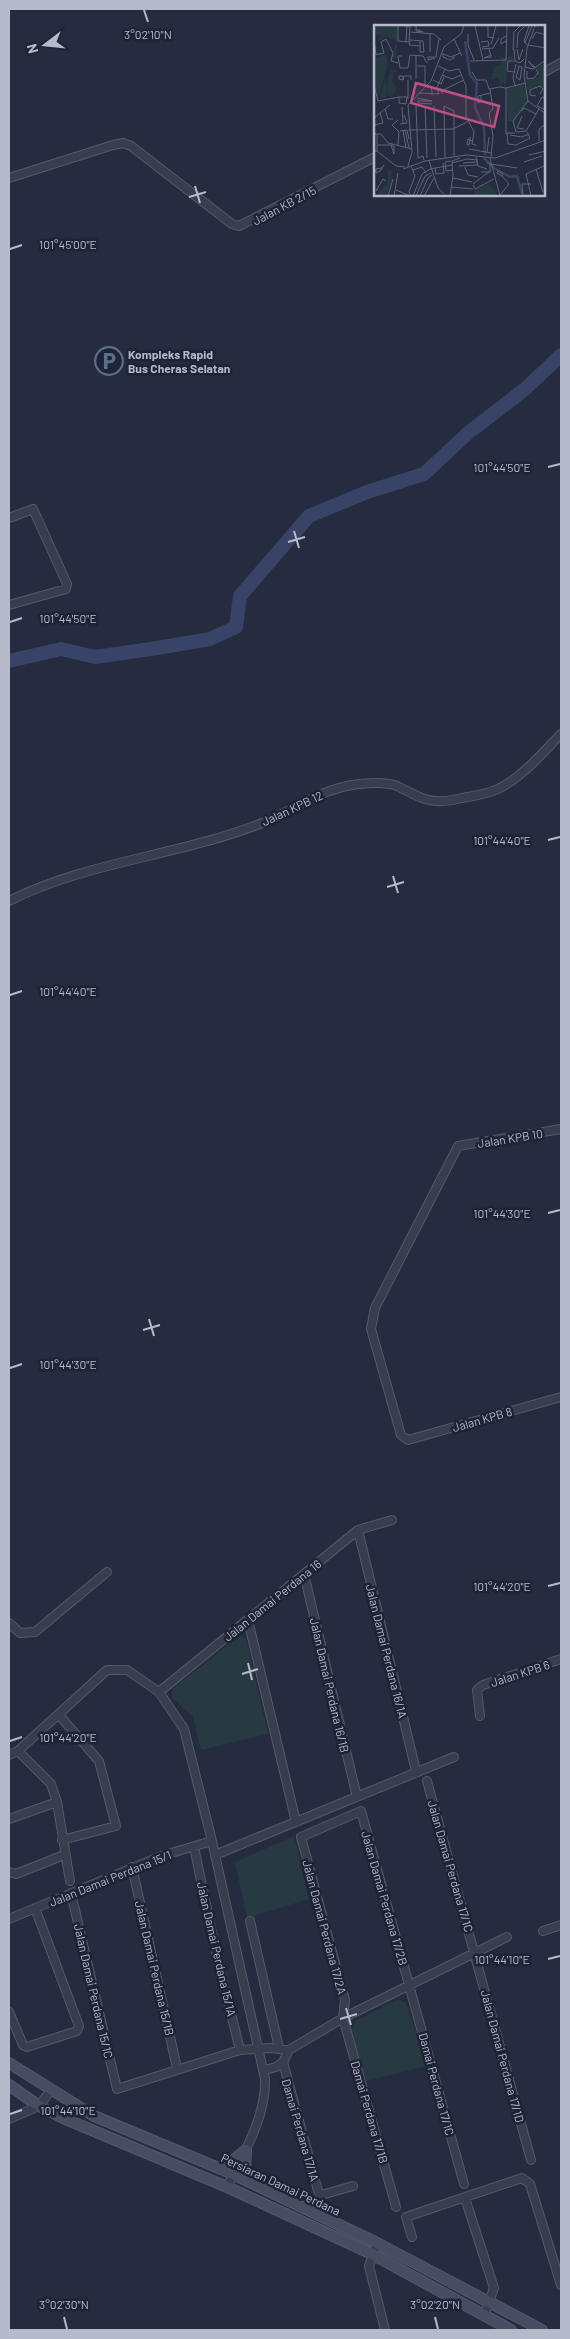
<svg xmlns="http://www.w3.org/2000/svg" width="570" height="2339" font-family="Barlow,sans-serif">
	<rect width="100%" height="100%" fill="#252c40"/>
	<path fill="#273941" d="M240 1636 246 1639 268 1734 201 1750 193 1717 172 1698V1689Z
		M294 1836 309 1899 247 1918 235 1862Z
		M398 1999 406 2003 427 2066 366 2081 351 2030 356 2021Z"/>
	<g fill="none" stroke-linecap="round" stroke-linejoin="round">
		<path stroke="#394367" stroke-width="14" d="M9 661 61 649 95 657 151 649 210 639 236 627 240 596 309 516 367 492 424 474 468 433 525 389 561 355"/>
		<defs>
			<path id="street" d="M544 72 561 63
				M9 178 113 145 123 143 131 146 232 224 239 226 375 157
				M9 518 33 509 67 584 66 589 9 605
				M9 901C88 861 179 856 262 823 292 811 320 790 352 785 366 783 384 781 397 786 406 790 415 796 425 799 437 803 449 801 462 798 474 796 487 794 498 789 523 777 542 753 561 734
				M561 1129 458 1146 375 1308 371 1329 401 1435 408 1440 561 1397
				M358 1530 416 1771
				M304 1574 357 1797
				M248 1620 296 1822
				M9 1623 20 1633 35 1632 107 1572
				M159 1692 358 1530 392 1520
				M59 1715 99 1761 116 1826 62 1840
				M480 1716 477 1690 483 1685 561 1659
				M18 1751 51 1784 57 1802 70 1881
				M9 1755 18 1751 107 1670H127L159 1692 184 1729 212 1841 265 2079C266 2117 244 2153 227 2187
				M427 1781 531 2160
				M9 1819 57 1802
				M194 1847 217 1957 240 2050
				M215 1855 454 1757
				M132 1867 177 2068
				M9 1872 16 1874 64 1855
				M71 1893 117 2089 240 2050 270 2048 289 2050
				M9 1919 161 1856 212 1841
				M250 1921 279 2048
				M543 1931 561 1925
				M9 2012 23 2045 27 2047 77 2031 79 2026 35 1908
				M283 2062 318 2191 321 2195 353 2186
				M265 2070 276 2067 283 2062 289 2050 343 2018 507 1937
				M9 2119 39 2106 51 2090
				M465 2198 494 2288 484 2316
				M396 2207 343 2018 345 2000 301 1837 361 1811 464 2184
				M412 2237 406 2217 522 2178 530 2184 561 2285
				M377 2243 369 2266 385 2330"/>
			<path id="secondary" d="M9 2063 94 2116 233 2174 377 2243 542 2330
				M9 2085 39 2106 63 2118 227 2187 372 2254 511 2330
				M246 2150 245 2170 248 2181
				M218 2168 231 2162 246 2150"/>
		</defs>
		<use href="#street" stroke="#54596a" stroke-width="10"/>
		<use href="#secondary" stroke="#54596a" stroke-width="12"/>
		<use href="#street" stroke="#393e4f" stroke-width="8"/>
		<use href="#secondary" stroke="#484c62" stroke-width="10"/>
	</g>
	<path fill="none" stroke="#b6baca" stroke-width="2" d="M144 10 148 22M195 186 200 203M189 197 206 192M10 249 22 245M548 467 560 464M294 531 299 548M288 542 305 537M10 622 22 618M548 840 560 837M393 876 398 893M387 887 404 882M10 995 22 991M548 1213 560 1210M149 1319 154 1336M143 1330 160 1325M10 1368 22 1364M548 1586 560 1583M248 1663 252 1680M242 1674 258 1669M10 1741 22 1737M548 1959 560 1956M346 2008 351 2025M340 2019 357 2014M10 2114 22 2110M64 2317 67 2329M435 2317 438 2329"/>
	<defs>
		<symbol id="parking-ring" viewBox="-11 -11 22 22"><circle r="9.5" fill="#1e2335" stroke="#5c6f8a" stroke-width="1.5"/><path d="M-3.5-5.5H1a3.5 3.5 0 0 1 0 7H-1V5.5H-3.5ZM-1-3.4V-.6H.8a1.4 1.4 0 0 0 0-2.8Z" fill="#5c6f8a"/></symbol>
	</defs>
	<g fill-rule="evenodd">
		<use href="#parking-ring" x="93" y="345" width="32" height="32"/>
	</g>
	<g text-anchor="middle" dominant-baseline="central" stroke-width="5" stroke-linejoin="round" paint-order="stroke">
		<g font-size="12" fill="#b6baca" stroke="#1e2335">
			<text transform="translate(284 205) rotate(-28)">Jalan KB 2/15</text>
			<text transform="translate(292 808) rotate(-25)">Jalan KPB 12</text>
			<text transform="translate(510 1138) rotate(-9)">Jalan KPB 10</text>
			<text transform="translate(482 1419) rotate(-16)">Jalan KPB 8</text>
			<text transform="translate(272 1600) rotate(-39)">Jalan Damai Perdana 16</text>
			<text transform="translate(387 1651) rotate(76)">Jalan Damai Perdana 16/1A</text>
			<text transform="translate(520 1673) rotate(-18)">Jalan KPB 6</text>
			<text transform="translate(330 1685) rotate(77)">Jalan Damai Perdana 16/1B</text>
			<text transform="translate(451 1866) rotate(74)">Jalan Damai Perdana 17/1C</text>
			<text transform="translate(110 1878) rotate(-22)">Jalan Damai Perdana 15/1</text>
			<text transform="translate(385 1898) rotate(74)">Jalan Damai Perdana 17/2B</text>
			<text transform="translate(325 1927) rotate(75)">Jalan Damai Perdana 17/2A</text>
			<text transform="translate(217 1949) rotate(77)">Jalan Damai Perdana 15/1A</text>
			<text transform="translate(155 1968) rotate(77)">Jalan Damai Perdana 15/1B</text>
			<text transform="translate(94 1991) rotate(77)">Jalan Damai Perdana 15/1C</text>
			<text transform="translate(503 2056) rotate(75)">Jalan Damai Perdana 17/1D</text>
			<text transform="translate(437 2084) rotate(75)">Damai Perdana 17/1C</text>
			<text transform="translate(370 2112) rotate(74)">Damai Perdana 17/1B</text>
			<text transform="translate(301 2130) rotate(74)">Damai Perdana 17/1A</text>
			<text transform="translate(281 2184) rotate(25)">Persiaran Damai Perdana</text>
		</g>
		<g font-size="12" font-weight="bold" fill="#b6baca" stroke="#1e2335" text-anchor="start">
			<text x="128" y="354">Kompleks Rapid<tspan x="128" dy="14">Bus Cheras Selatan</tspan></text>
		</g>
	</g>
	<g transform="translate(374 25)">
		<rect width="171" height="171" fill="#252c40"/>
		<path d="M0 1H24L22 35 19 32 22 15 12 12 6 15 4 13 9 11 0 9ZM12 29 14 38 4 74 0 65V33ZM123 29 131 33 139 30V35L133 36 132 63 129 57 127 60 124 53 119 54H113L118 53 119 43 127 39 128 34ZM171 37V63L163 60 154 66 152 56 164 52 163 43ZM21 44 24 47H20L18 56 22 63 20 70 13 71 12 60V72L6 74 12 51 13 60 16 46ZM150 58 154 76 141 96H134L133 64ZM14 144 17 146 18 157 12 170 0 171 14 158ZM115 159 123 168 121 171H101V164Z" fill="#273941"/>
		<path fill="none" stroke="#394367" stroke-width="2.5" d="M91 16 96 50 103 58 101 82 110 103 111 130M110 133 120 143 136 152 143 151 148 169"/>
		<path fill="none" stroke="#5f6577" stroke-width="1" d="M24 1V16L35 17 36 1H30M42 1V6L49 7 42 4M101 1 109 35M114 1V12L120 13M161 1 153 23 150 51 154 76 172 89M37 7 60 9 67 15M94 9V20L100 35M80 14 88 31M158 14 162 7 172 10M0 15 2 30M36 15 49 16 50 27H46V16M36 16 35 20 46 21M132 16 127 19V14L132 11M32 17 33 1M107 17 114 16 115 21 108 22M151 18 158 1M117 19 122 1M153 20 150 16 155 1M154 20 172 23M143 23 144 8 150 2M108 24 119 23 125 13M115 24 116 28 117 30V32L110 33 117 30M140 24 141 36 146 38 150 34M143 24 145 35 149 24M139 25 140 7 146 1M56 27V8M69 28V32L76 35 81 32M69 29 77 32 86 28M0 30 10 28 7 17 12 14 19 28 17 36 24 38M28 31H24L26 43H34L36 30 49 31 53 38M62 32 65 13M61 33 54 35V32H62M96 36 132 35 133 1M140 36H134L133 46 140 47M154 36 159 42H161L154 36M43 41H51V62M64 41 75 46 85 44 92 61V91L100 107M144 41 148 42 146 55 142 52 145 42M151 42 159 44 172 35M153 46V54L160 53 164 48 162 44M98 47 103 55H112L115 64 126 62M68 50 78 54 87 50M25 51H29V55L25 54ZM42 54V31M29 55 30 51H37V55M34 55V74M59 55 67 59 70 52M0 60 4 76 25 72M141 60 139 53 142 39M126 62 132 63 151 58M57 63 53 62 57 61 58 67V70M116 64 119 84 115 88 119 111 117 132M46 68 65 69 63 62 71 44M69 69 67 66 90 55M107 70V77L104 78V71L116 68M162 71 156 70V65L166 61 169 64 166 69M33 72 32 79 25 78V72H34M43 73 58 76H43M172 73 168 72 163 81 172 85M154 76 139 96 142 107 152 106 165 84M43 78 58 79M42 81 44 133 49 131 50 135M51 81 53 133M60 81 62 132M28 82 29 99M11 84 14 94H19M148 86 150 83 162 89M148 91 143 103 150 104M0 93 16 80M26 99 33 98 30 90M0 100 9 98 6 88M29 105 32 123M31 105 35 123M34 105 79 104 95 96M26 106 33 105 35 114M100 107 98 119 102 120M141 108H133L134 119 142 120 156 113 153 107M0 109H7L14 118 38 124M132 109V63M136 110 148 112 155 109M96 112V115L95 120H93L94 114 96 115 99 116M165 116V104L172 99M4 120H17L19 121H20V129L17 120M24 120 25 107 18 100 24 95M95 124 117 128M0 126H3V109M3 126 22 141 31 142M113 128 115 112M155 130 172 126M102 132 104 141 113 144M71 133 70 81 80 86V131M116 133 126 171M55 136 64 163 70 169M77 136 71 137 72 146 79 145M150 137 168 131M78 138 93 134 104 135M89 138 104 137M117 139 143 143M34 141 38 127 34 80 57 56 70 22 87 9 90 1M85 141 104 140M91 142 94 150 104 152M8 143 2 144V148L6 146 7 145 10 140M61 143 62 149 70 148 69 138M29 144 51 136 93 130 121 133 172 115M162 144 169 167M39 145 48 142 52 148M124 146 129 149 128 151 123 148ZM107 147H116V138H113M79 151 78 136 86 133M79 153 98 157M99 159 116 146M99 160 101 164 120 154M77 162 99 164M4 163 2 166 9 154 12 156M22 165 36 171M76 170 79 151M126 170 135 159 128 151M149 170 148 159H157M14 171 19 154M20 171 24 148M37 171 35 167 41 151 37 141M39 171 48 149 56 144 78 140M42 171 51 151 57 148M46 171 54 153 58 150M50 171 60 153M157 171 152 149 172 140"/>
		<path fill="#be5182" fill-opacity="0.15" stroke="#be5182" stroke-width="2.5" d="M42 58 125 81 120 102 37 78Z"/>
		<rect width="171" height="171" fill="none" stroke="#b6baca" stroke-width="2.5"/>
	</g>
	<g font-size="12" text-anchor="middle" fill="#b6baca" stroke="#1e2335" stroke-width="5" stroke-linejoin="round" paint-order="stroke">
		<text x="148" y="39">3°02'10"N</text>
		<text x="68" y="249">101°45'00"E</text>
		<text x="502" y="472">101°44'50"E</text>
		<text x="68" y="623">101°44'50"E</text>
		<text x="502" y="845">101°44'40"E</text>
		<text x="68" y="996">101°44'40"E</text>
		<text x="502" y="1218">101°44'30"E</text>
		<text x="68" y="1369">101°44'30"E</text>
		<text x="502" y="1591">101°44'20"E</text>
		<text x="68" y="1742">101°44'20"E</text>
		<text x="502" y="1964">101°44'10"E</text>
		<text x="68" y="2115">101°44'10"E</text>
		<text x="64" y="2309">3°02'30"N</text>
		<text x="435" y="2309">3°02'20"N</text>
	</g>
	<rect width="570" height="2339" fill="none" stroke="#b6baca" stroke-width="20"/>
	<g transform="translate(45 45) rotate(254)" stroke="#1e2335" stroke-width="4" paint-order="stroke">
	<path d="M0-4L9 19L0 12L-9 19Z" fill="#b6baca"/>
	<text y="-8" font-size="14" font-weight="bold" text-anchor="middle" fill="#b6baca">N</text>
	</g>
</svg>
